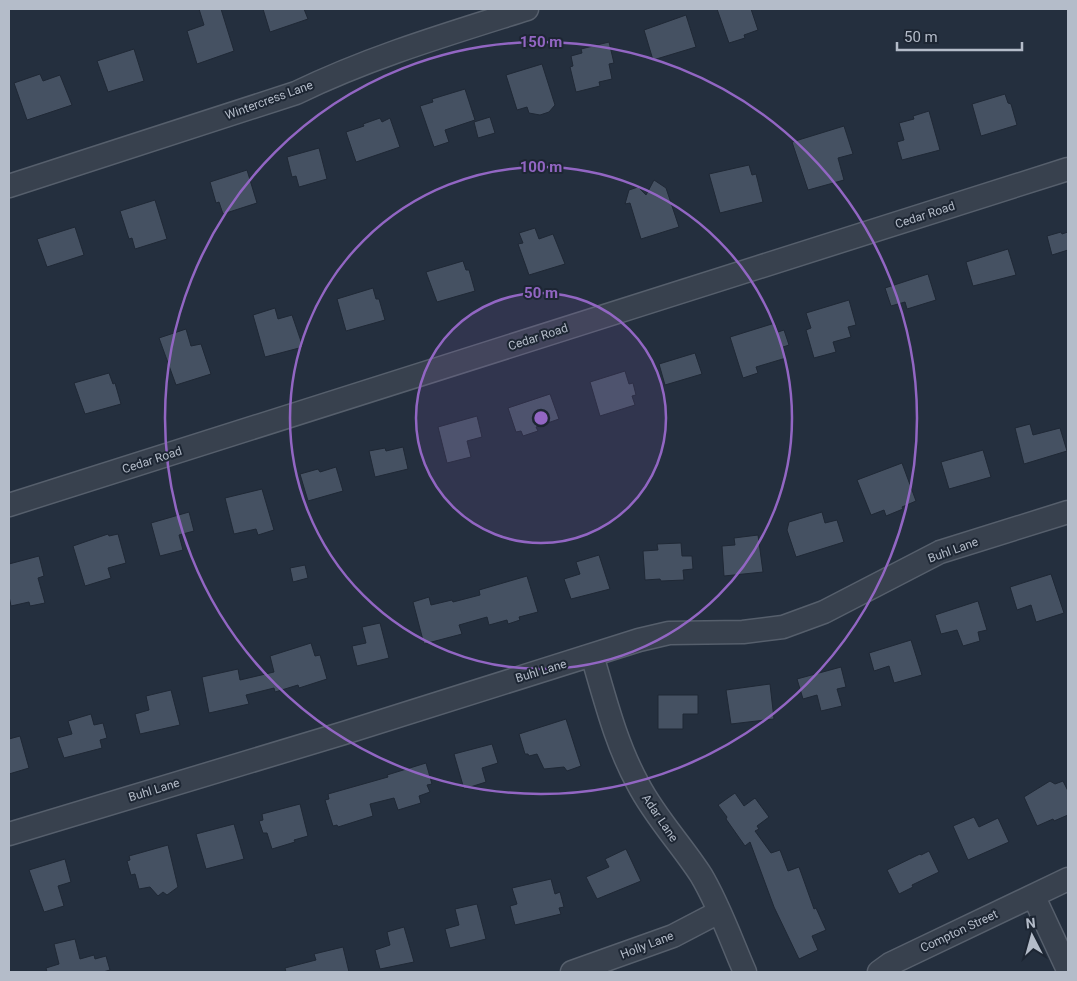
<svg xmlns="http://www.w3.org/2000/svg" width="1077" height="981" font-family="Roboto,sans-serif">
	<rect width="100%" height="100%" fill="#242f3e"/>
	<path fill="#455162" stroke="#1f2835" d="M199 9H221L234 51 197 64 187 31 204 25Z
		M263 9H304L308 19 270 32Z
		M717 9H751L758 30 744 35 745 38 729 43Z
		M686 15 696 47 653 60 644 30Z
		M609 42 614 63 609 64 612 79 599 82 600 86 576 92 570 67 573 66 571 56 582 53 581 49Z
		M134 49 144 81 108 92 97 61Z
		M542 64 555 105 549 112 540 115 529 113 527 107 517 110 506 75Z
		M40 74 43 81 60 75 72 105 27 120 14 83Z
		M465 89 475 120 445 130 449 142 434 147 420 106 433 102 432 99Z
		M1005 94 1008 103 1011 104 1017 125 981 136 972 104Z
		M929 111 940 150 902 160 897 142 904 140 899 123 914 119 913 116Z
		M490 117 495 133 478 138 474 122Z
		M380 118 382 122 390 118 400 147 356 162 346 132 364 126 363 124Z
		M844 126 853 154 838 158 844 180 808 190 792 142Z
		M319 148 327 179 299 187 296 176 292 177 287 157Z
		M749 165 752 175 756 174 763 202 720 213 709 174Z
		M247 170 257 203 223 214 219 202 216 203 210 182Z
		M654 180 666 188 679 227 641 239 630 203 625 204 629 190 638 187 646 195Z
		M155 200 167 239 135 249 132 238 129 239 120 211Z
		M75 227 84 255 47 267 37 239Z
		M535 228 539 239 553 234 565 264 529 275 518 244 523 243 519 233Z
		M1061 232 1062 234 1068 232V250L1052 255 1047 236Z
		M1008 249 1016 275 973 286 966 262Z
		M463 261 466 270H469L475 291 437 302 426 272Z
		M928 274 936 300 907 309 905 302 891 306 885 288Z
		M373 288 376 299H379L385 320 346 331 337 299Z
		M849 300 856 325 848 327 851 337 833 342 836 352 814 358 806 330 811 328 806 313Z
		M275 308 278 319 292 315 303 347 265 357 253 315Z
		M775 323 778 332 784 330 789 345 783 347 786 358 756 367 758 373 743 378 730 337Z
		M186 329 191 346 201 344 211 374 176 385 159 338Z
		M695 353 702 374 665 385 659 364Z
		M625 371 629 384 633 383 636 395 632 396 635 405 600 416 590 382Z
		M109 373 113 384 115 383 121 404 85 414 74 383Z
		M550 394 559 419 536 427 538 431 523 436 521 431 516 432 508 408Z
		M477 416 482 437 467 441 471 457 447 463 438 427Z
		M1030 424 1033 435 1060 428 1067 451 1024 464 1015 428Z
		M403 447 408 469 375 477 369 451 385 448 386 451Z
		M983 450 991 477 949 489 941 462Z
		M902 463 916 501 902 507 903 509 886 516 884 510 871 515 857 480Z
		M336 467 343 491 308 501 300 474 318 469 320 472Z
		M262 489 274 530 258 535 256 529 234 534 225 498Z
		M189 512 194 531 179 535 183 550 160 556 151 523Z
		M822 512 825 523 837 520 844 542 796 557 787 530 789 522Z
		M108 534 109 536 118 534 126 563 108 568 111 578 85 586 73 546Z
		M758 535 763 572 724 576 722 546 735 545 734 538Z
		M681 543 682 556H692L693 569 683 570 684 580 661 581 660 579 645 580 643 551 658 550 657 544Z
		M599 555 610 589 571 599 564 579 580 574 576 562Z
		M39 556 44 576 38 578 45 603 30 606 29 602 11 606 9 596V564Z
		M305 565 308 578 293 582 290 568Z
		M1051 574 1064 613 1036 622 1031 605 1017 610 1010 587Z
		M527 576 538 612 519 617 520 620 508 624 507 620 489 625 487 617 459 625 462 634 424 644 413 602 429 597 431 605 452 600 453 602 480 595 479 590Z
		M978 601 987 630 978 632 980 641 963 646 957 630 941 634 935 615Z
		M380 623 389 658 357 666 352 646 366 643 362 627Z
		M911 640 922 675 894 683 889 666 874 671 869 653Z
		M311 643 315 656 320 655 327 679 299 688 298 685 275 692 274 688 246 695 249 704 209 713 202 677 238 669 240 680 274 672 270 656Z
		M841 667 846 687 837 689 842 706 821 711 817 695 803 699 797 679Z
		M770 684 774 719 731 724 726 690Z
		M171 690 180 725 140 734 135 714 149 710 146 696Z
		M658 695H698V714H683V729H658Z
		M91 714 94 725 103 723 107 738 100 740 102 748 64 758 57 738 72 734 68 721Z
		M566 719 581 766 567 771 564 767 544 769 537 754 529 756 528 754H525L519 734Z
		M20 736 29 768 9 774V739Z
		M492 744 498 763 482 768 486 782 464 789 454 754Z
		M426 763 432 784 427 785 430 792 419 796 421 803 398 810 394 798 370 804 373 816 338 827 337 825 333 826 325 800 329 799 328 794 388 777 387 775Z
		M1050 781 1055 784 1063 781 1068 791V815L1054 821 1053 819 1037 826 1024 797Z
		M735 793 744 806 755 798 769 817 757 826 759 829 755 831 771 853 780 850 788 871 799 867 814 909 816 908 826 930 812 936 818 950 799 959 774 907 750 842 745 846 726 819 727 817 718 805Z
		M300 804 308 836 294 840 295 842 272 849 267 833H263L259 821 263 820 262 814Z
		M974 817 979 827 998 818 1009 842 968 860 953 826Z
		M234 824 244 859 206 869 196 834Z
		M168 845 178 887 167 895 163 892 158 896 150 887 139 889 135 874 131 875 127 861 130 860 129 856Z
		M626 849 641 881 597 899 586 877 609 867 605 859Z
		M929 851 939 872 912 885 913 887 899 894 887 870 920 854 921 855Z
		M65 859 71 882 58 886 64 906 44 912 29 870Z
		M551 879 555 894 560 892 564 907 559 908 561 914 515 925 510 906 517 904 512 888Z
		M477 904 486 939 450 948 445 929 459 925 455 909Z
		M404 927 414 962 380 969 375 950 390 945 387 932Z
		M75 939 80 959 94 955 95 959 106 956 110 970 103 972H47L46 968 59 964 54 944Z
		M343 947 349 972H286L285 968 316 960 314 954Z"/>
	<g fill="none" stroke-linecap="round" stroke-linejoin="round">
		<defs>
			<path id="minor" d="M9 186 296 93C370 57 448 34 527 9
				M9 505 1068 169
				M592 655C605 699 616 744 638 784 655 817 681 844 701 875 719 905 731 940 745 972
				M9 834 344 733 639 640 669 633 743 632 783 627 824 612 940 552 1068 512
				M1034 897 1068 970
				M572 972 673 936 719 912
				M879 972 890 964 1068 879"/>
		</defs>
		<use href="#minor" stroke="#565f6c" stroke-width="25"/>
		<use href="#minor" stroke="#38414e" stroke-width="22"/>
	</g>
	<circle cx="541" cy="418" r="125" fill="#9266c3" fill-opacity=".12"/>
	<g fill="none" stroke="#9266c3" stroke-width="2.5">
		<circle cx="541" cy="418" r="125"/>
		<circle cx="541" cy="418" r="251"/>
		<circle cx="541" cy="418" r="376"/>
	</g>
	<g text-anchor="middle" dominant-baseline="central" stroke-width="4" stroke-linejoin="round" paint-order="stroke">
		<g font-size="12" fill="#b4bcc9" stroke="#1d2633">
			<text transform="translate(269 100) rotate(-20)">Wintercress Lane</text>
			<text transform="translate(925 215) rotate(-18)">Cedar Road</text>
			<text transform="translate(538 337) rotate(-18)">Cedar Road</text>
			<text transform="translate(152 460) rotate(-18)">Cedar Road</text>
			<text transform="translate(953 550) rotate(-20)">Buhl Lane</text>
			<text transform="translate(541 671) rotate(-17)">Buhl Lane</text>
			<text transform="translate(154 790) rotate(-17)">Buhl Lane</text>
			<text transform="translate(660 818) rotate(56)">Adar Lane</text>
			<text transform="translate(959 931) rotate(-25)">Compton Street</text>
			<text transform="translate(647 945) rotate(-21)">Holly Lane</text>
		</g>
	</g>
	<circle cx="541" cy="418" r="8" fill="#9266c3" stroke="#1d2633" stroke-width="2.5"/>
	<g font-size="15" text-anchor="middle" font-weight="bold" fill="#9266c3" stroke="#1d2633" stroke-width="4" stroke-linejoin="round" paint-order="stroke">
		<text x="541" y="47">150 m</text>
		<text x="541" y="172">100 m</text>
		<text x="541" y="298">50 m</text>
	</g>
	<rect width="1077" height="981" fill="none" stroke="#b4bcc9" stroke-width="20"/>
	<g transform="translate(1032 936) rotate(354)" stroke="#1d2633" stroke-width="4" paint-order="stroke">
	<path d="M0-4L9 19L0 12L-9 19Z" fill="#b4bcc9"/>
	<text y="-8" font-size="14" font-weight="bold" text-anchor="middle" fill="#b4bcc9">N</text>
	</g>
	<path d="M897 42v8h125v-8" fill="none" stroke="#b4bcc9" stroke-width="2.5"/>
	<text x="904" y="42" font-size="15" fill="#b4bcc9" stroke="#1d2633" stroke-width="4" paint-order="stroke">50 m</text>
</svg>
